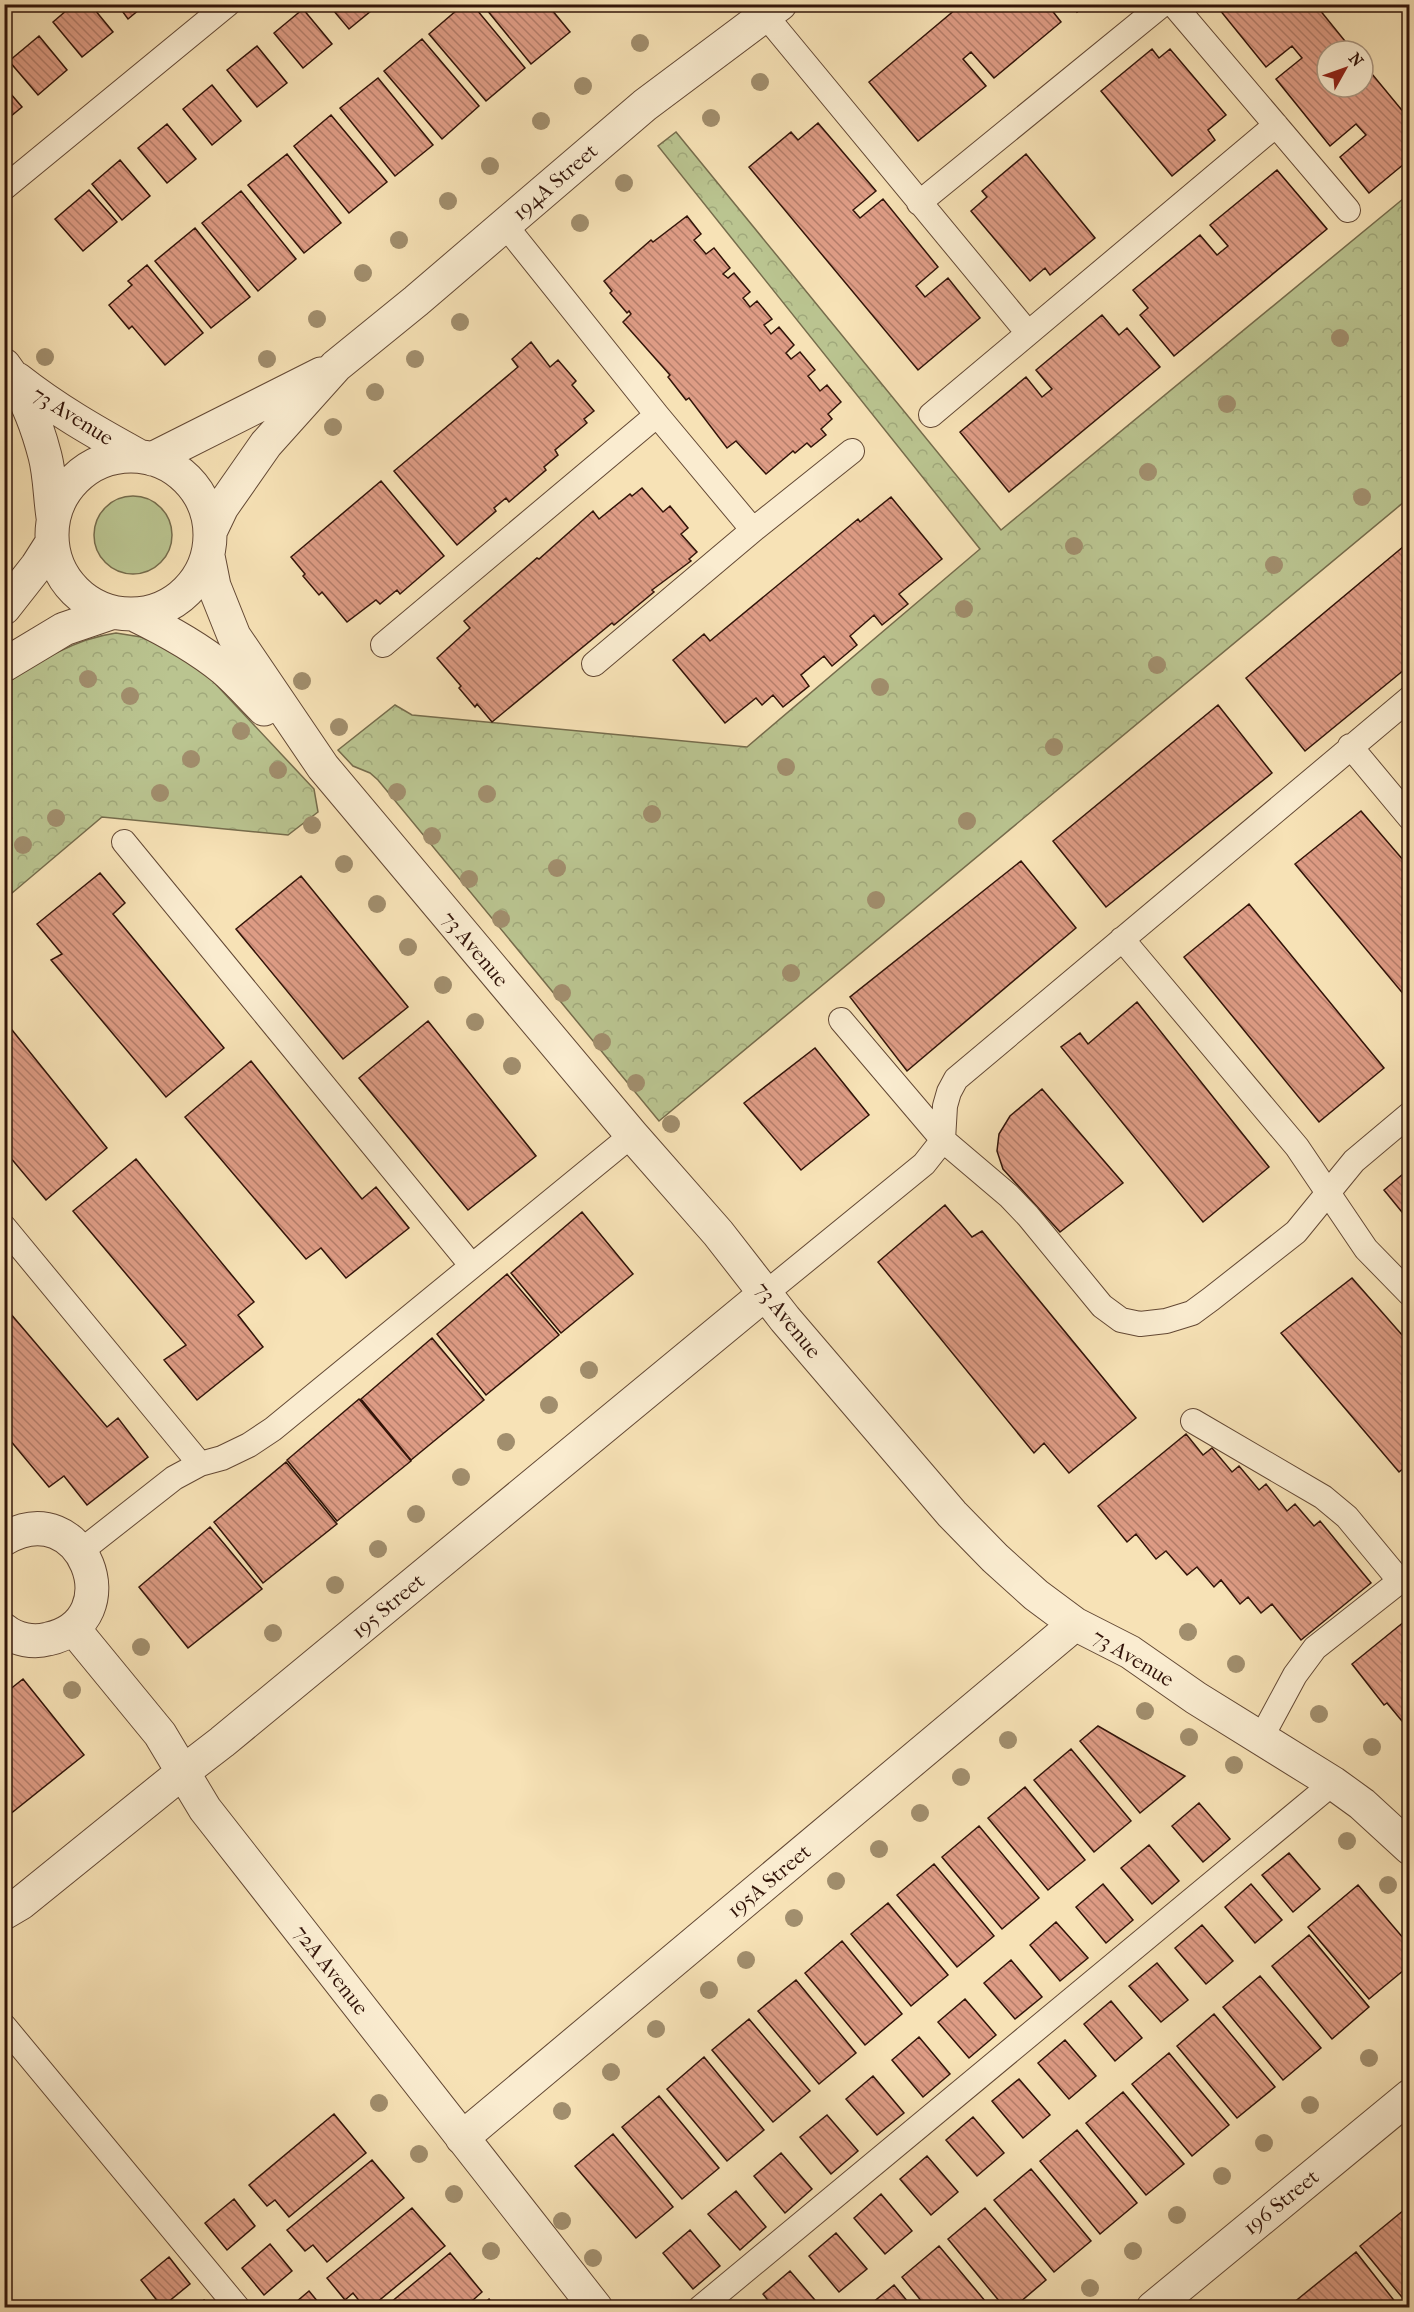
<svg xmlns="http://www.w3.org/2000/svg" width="1414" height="2312" font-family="'IM FELL French Canon',serif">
	<defs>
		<pattern id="park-crowns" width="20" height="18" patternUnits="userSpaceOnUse" patternTransform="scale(1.5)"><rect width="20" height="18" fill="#bac490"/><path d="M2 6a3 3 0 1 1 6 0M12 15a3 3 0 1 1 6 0" fill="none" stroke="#a0a87b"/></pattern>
		<pattern id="building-back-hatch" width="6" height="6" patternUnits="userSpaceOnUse" patternTransform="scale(1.5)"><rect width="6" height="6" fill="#de9c85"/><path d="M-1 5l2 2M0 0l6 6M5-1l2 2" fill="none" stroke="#b57e6b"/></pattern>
	</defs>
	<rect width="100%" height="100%" fill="#f7e2b6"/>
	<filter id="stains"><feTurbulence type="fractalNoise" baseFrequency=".00333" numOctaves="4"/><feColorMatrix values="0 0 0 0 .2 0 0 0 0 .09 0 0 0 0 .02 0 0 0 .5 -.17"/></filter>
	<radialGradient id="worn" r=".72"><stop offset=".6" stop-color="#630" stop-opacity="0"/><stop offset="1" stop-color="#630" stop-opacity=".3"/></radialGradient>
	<path fill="#bac490" stroke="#766c4c" stroke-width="1.5" d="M94 535a39 39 0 1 1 78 0a39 39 0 1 1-78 0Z"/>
	<path fill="url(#park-crowns)" stroke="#766c4c" stroke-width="1.5" d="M676 132 1001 530 1409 194 1410 497 659 1121 378 780 370 773 353 766 338 750 395 705 412 715 747 747 980 549 658 146Z
		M116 633 141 637 167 647 209 677 314 789 318 812 288 835 102 817 5 899V684C40 661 74 639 116 633Z"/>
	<path fill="url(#building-back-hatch)" stroke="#321409" stroke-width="1.5" d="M74 4H90L113 32 82 57 53 22Z
		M117 4H146L128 19Z
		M328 4H376L377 6 349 29Z
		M464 4H472L525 68 486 101 429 34Z
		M482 4H547L570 32 531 64Z
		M962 4H1047L1061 22 994 78 971 52 963 59 986 86 918 141 869 82Z
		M1071 4H1085L1077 12Z
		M1215 4H1315L1353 51H1327V87H1363V63L1410 120V159L1369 193 1340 157 1366 135 1356 124 1330 146 1276 79 1302 58 1292 46 1266 67Z
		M303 9 332 44 303 68 274 33Z
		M39 36 67 70 38 95 9 61Z
		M422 39 479 106 442 139 384 71Z
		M257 46 287 83 257 107 227 70Z
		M1152 49 1159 58 1170 49 1226 115 1208 130 1215 140 1172 176 1101 91Z
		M378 78 433 145 395 176 340 108Z
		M212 85 241 121 212 145 183 109Z
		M4 86 22 107 4 122Z
		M331 115 387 182 349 213 294 146Z
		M818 123 876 191 853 210 860 218 883 199 938 267 916 286 925 297 948 278 980 318 918 370 749 167 791 132 798 140Z
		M167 124 196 159 167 183 138 148Z
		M287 154 341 223 304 253 248 185Z
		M1026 154 1095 238 1050 275 1045 268 1030 281 971 211 987 197 982 191Z
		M120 160 150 196 122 220 92 184Z
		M1277 170 1327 229 1174 356 1140 315 1148 308 1133 290 1200 235 1217 255 1228 246 1210 225Z
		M89 190 117 222 83 251 55 219Z
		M241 191 296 259 258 291 202 223Z
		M687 216 701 234 694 240 706 254 714 248 730 268 723 274 728 278 734 273 750 292 743 298 750 307 757 301 772 319 764 325 771 334 779 327 794 345 786 353 791 359 800 352 815 370 808 376 820 391 827 385 841 402 828 414 832 419 821 429 826 435 811 447 807 443 795 453 793 451 766 474 736 441 727 448 689 398 686 400 668 377 670 375 623 322 631 314 629 311 627 313 610 293 612 291 604 281 651 240 653 242Z
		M195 228 250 297 211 328 155 261Z
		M147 265 203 333 165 365 132 326 129 329 109 305 132 285 128 281Z
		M1102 315 1119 335 1127 328 1160 367 1009 492 960 432 1026 377 1042 397 1052 389 1036 370Z
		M531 342 550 367 558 360 576 381 572 385 594 411 584 419 587 423 555 450 558 455 544 467 546 470 509 502 506 498 494 508 496 511 457 545 394 471 518 367 512 359Z
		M381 481 444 556 400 594 397 590 380 604 376 600 347 622 322 592 319 595 303 576 305 574 291 557Z
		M642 488 663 512 670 506 688 528 681 534 697 552 689 559 691 561 652 590 654 592 614 625 612 623 492 722 477 704 475 707 459 688 461 686 437 658 470 628 464 621 537 558 539 559 593 511 599 519 630 494 632 496Z
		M891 497 942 559 899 594 908 604 882 625 874 615 850 636 857 645 832 666 824 656 801 675 809 686 783 707 773 695 762 705 756 698 725 723 673 660 704 634 710 641 858 519 860 522Z
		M1410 541V665L1305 751 1246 678Z
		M1218 705 1272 773 1106 907 1053 841Z
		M1361 811 1410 868V1002L1295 864Z
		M1021 861 1076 928 907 1071 850 997Z
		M100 873 125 903 113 914 224 1048 166 1097 51 960 62 954 37 924Z
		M301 876 408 1007 343 1059 236 929Z
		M1249 904 1384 1068 1319 1122 1184 957Z
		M1137 1002 1269 1167 1203 1222 1061 1047 1080 1033 1088 1044Z
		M4 1020 107 1148 46 1200 4 1150Z
		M428 1021 536 1156 468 1210 359 1078Z
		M815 1048 869 1115 801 1170 744 1103Z
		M251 1061 362 1199 376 1187 409 1228 346 1278 321 1248 306 1259 185 1117Z
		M1042 1089 1123 1183 1060 1232 1003 1169 997 1151 999 1134 1010 1116Z
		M136 1159 254 1302 238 1315 263 1347 197 1400 164 1360 186 1345 73 1211Z
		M1410 1168V1222L1384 1190Z
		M945 1205 972 1237 982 1231 1136 1418 1069 1473 1044 1443 1034 1453 878 1262Z
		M582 1212 633 1274 561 1333 511 1273Z
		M507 1274 559 1335 486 1395 437 1334Z
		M1352 1278 1410 1344V1463L1399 1472 1281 1333Z
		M4 1306 107 1427 118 1418 148 1457 87 1505 64 1476 49 1487 4 1433Z
		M432 1338 484 1400 411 1460 361 1399Z
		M359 1399 411 1461 337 1521 287 1460Z
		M1186 1434 1203 1455 1212 1448 1232 1472 1239 1466 1259 1490 1266 1484 1287 1511 1295 1504 1314 1526 1320 1521 1371 1583 1301 1640 1272 1604 1261 1613 1248 1597 1240 1604 1221 1580 1214 1587 1197 1567 1187 1575 1166 1551 1156 1559 1136 1534 1127 1542 1098 1506Z
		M286 1462 337 1524 263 1583 214 1522Z
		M210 1527 262 1589 188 1648 139 1587Z
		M1410 1617V1720L1408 1718 1402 1721 1387 1703 1384 1705 1352 1664Z
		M23 1679 84 1755 4 1819V1694Z
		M1098 1726 1185 1776 1140 1813 1080 1741Z
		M1071 1749 1131 1821 1094 1852 1034 1780Z
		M1025 1787 1085 1860 1048 1890 988 1818Z
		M1199 1803 1230 1839 1203 1862 1172 1826Z
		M979 1826 1039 1898 1002 1929 942 1857Z
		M1149 1845 1179 1881 1152 1904 1121 1868Z
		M1289 1853 1320 1889 1293 1912 1262 1875Z
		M934 1864 994 1936 957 1967 897 1895Z
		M1103 1884 1133 1920 1106 1943 1076 1907Z
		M1251 1884 1282 1920 1255 1943 1225 1907Z
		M1358 1885 1410 1946V1965L1369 1999 1308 1927Z
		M888 1903 948 1975 911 2006 851 1934Z
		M1056 1922 1088 1958 1060 1981 1030 1945Z
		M1202 1925 1233 1961 1206 1984 1175 1948Z
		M1309 1935 1369 2007 1332 2039 1272 1966Z
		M842 1941 902 2014 865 2045 805 1973Z
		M1011 1960 1042 1997 1015 2019 984 1983Z
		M1157 1963 1188 2000 1161 2022 1129 1986Z
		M1260 1976 1321 2048 1283 2080 1223 2007Z
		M796 1980 856 2053 819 2084 758 2011Z
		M965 1999 996 2035 969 2058 938 2022Z
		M1111 2001 1142 2038 1115 2061 1084 2024Z
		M1214 2014 1275 2087 1237 2118 1177 2046Z
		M749 2019 810 2091 773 2122 712 2050Z
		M919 2037 950 2074 923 2097 892 2060Z
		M1065 2040 1096 2076 1069 2099 1038 2063Z
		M1169 2053 1229 2125 1192 2156 1132 2084Z
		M704 2057 764 2130 727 2161 667 2089Z
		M873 2076 904 2113 877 2135 846 2099Z
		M1019 2079 1050 2115 1023 2138 992 2101Z
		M1123 2092 1184 2164 1146 2195 1086 2123Z
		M659 2096 719 2168 682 2199 622 2127Z
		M334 2114 366 2153 289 2217 275 2200 267 2206 249 2185Z
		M827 2115 858 2151 831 2174 800 2137Z
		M973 2117 1004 2153 977 2176 946 2140Z
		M1077 2130 1137 2203 1100 2234 1040 2161Z
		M613 2134 673 2207 636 2238 575 2166Z
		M781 2153 812 2189 785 2213 754 2176Z
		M927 2156 958 2192 931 2215 900 2179Z
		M372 2160 404 2198 327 2262 313 2245 305 2251 287 2230Z
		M1031 2169 1091 2241 1054 2272 994 2200Z
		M736 2191 766 2227 740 2250 708 2214Z
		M881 2194 912 2231 885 2254 854 2218Z
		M234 2199 255 2226 227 2250 205 2223Z
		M1410 2205V2307L1360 2246Z
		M412 2208 445 2246 370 2308H365L353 2293 345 2300 327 2278Z
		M985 2208 1046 2280 1013 2308H1005L948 2239Z
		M690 2230 720 2266 693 2289 663 2253Z
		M836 2233 867 2269 839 2292 809 2256Z
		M270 2244 292 2271 264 2295 242 2268Z
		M939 2246 991 2308H927L902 2277Z
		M1356 2252 1400 2308H1297L1293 2303Z
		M450 2253 482 2292 464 2308H384Z
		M169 2257 190 2284 162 2307 141 2280Z
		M790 2271 821 2307 774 2308 763 2294Z
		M894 2285 913 2308H866Z
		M309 2291 323 2308H289Z
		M489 2299 496 2308H479Z
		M204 2300 210 2308H195Z
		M101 2301 106 2308H93Z"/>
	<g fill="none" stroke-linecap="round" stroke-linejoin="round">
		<defs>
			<path id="service" d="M1173 4 1348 210
				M765 15 1028 333
				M4 188 228 4
				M919 203 1163 4
				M505 225 657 415 753 530 594 664
				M931 415 1276 125
				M753 530 852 451
				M383 645 657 415
				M1350 746 1410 818
				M124 842 472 1266
				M1122 939 1297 1147 1366 1249 1410 1294
				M841 1020 943 1140 1009 1196 1028 1216 1102 1306 1121 1320 1140 1324 1166 1321 1192 1313 1211 1299 1296 1232 1354 1161 1410 1114
				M4 1227 200 1464
				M766 1293 924 1164 943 1140 945 1106 949 1092 956 1079 1410 698
				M1193 1421 1323 1497 1347 1517 1400 1581 1315 1648 1295 1675 1261 1738
				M81 1551 174 1478 200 1464 222 1458 249 1445 273 1429 632 1135
				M4 2026 238 2308
				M700 2308 1333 1783"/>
			<path id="minor" d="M4 365C23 390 37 425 45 456 50 475 50 497 53 517
				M17 379C55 409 95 432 137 455
				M52 535a79 79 0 1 1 158 0a79 79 0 1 1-158 0Z
				M152 459 321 374
				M211 530 222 507 266 444 336 366 416 301 645 105 780 4
				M208 556 214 586 234 636 323 767 632 1135 718 1233 785 1319 952 1514 995 1558 1036 1595 1075 1624 1130 1652 1196 1698 1333 1783 1362 1804 1410 1848
				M4 608 37 566 51 544
				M135 615C166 630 197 647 224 669 238 681 251 696 264 709
				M4 665 64 629 111 613
				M4 1539C83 1492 132 1621 48 1639 34 1643 16 1640 4 1630
				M73 1628 160 1734 205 1809 596 2308
				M4 1913 21 1903 183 1772 222 1742 766 1293
				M462 2138 1075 1624
				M1153 2308 1410 2096"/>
		</defs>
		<use href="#service" stroke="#634834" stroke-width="26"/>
		<use href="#minor" stroke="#634834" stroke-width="35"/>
		<use href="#service" stroke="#faecd0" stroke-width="24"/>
		<use href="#minor" stroke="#faecd0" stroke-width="33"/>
	</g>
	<g fill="#a18e6d">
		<circle cx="640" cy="43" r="9"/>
		<circle cx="760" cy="82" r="9"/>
		<circle cx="583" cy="86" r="9"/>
		<circle cx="711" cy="118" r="9"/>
		<circle cx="541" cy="121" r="9"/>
		<circle cx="490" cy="166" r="9"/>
		<circle cx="624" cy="183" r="9"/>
		<circle cx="448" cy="201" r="9"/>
		<circle cx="580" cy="223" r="9"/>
		<circle cx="399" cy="240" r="9"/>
		<circle cx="363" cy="273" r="9"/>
		<circle cx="317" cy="319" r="9"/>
		<circle cx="460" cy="322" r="9"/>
		<circle cx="1340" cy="338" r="9"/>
		<circle cx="45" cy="357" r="9"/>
		<circle cx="267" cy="359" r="9"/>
		<circle cx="415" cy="359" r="9"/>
		<circle cx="375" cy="392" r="9"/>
		<circle cx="1227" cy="404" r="9"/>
		<circle cx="333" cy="427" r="9"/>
		<circle cx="1148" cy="472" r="9"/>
		<circle cx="1362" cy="497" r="9"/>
		<circle cx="1074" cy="546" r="9"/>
		<circle cx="1274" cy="565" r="9"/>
		<circle cx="964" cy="609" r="9"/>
		<circle cx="1157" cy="665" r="9"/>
		<circle cx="88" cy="679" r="9"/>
		<circle cx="302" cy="681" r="9"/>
		<circle cx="880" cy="687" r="9"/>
		<circle cx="130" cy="696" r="9"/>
		<circle cx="339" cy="727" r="9"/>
		<circle cx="241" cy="731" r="9"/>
		<circle cx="1054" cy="747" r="9"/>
		<circle cx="191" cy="759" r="9"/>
		<circle cx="786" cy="767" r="9"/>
		<circle cx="278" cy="770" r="9"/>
		<circle cx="397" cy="792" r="9"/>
		<circle cx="160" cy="793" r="9"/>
		<circle cx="487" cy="794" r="9"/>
		<circle cx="652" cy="814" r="9"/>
		<circle cx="56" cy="818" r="9"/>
		<circle cx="967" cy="821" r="9"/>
		<circle cx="312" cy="825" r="9"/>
		<circle cx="432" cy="836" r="9"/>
		<circle cx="23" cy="845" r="9"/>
		<circle cx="344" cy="864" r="9"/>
		<circle cx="557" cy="868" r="9"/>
		<circle cx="469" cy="879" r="9"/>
		<circle cx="876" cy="900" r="9"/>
		<circle cx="377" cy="904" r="9"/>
		<circle cx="501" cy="919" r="9"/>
		<circle cx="408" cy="947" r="9"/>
		<circle cx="791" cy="973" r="9"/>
		<circle cx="443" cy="985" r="9"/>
		<circle cx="562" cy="993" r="9"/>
		<circle cx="475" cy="1022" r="9"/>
		<circle cx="602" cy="1042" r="9"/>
		<circle cx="512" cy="1066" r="9"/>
		<circle cx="636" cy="1083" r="9"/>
		<circle cx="671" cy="1124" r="9"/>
		<circle cx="589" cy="1370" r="9"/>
		<circle cx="549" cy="1405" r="9"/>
		<circle cx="506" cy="1442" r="9"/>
		<circle cx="461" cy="1477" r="9"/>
		<circle cx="416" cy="1514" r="9"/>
		<circle cx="378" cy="1549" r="9"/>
		<circle cx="335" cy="1585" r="9"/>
		<circle cx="1188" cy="1632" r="9"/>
		<circle cx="273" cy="1633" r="9"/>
		<circle cx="141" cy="1647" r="9"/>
		<circle cx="1236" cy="1664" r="9"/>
		<circle cx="72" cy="1690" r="9"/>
		<circle cx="1145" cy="1711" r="9"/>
		<circle cx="1319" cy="1714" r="9"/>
		<circle cx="1189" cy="1737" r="9"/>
		<circle cx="1008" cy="1740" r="9"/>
		<circle cx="1372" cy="1747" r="9"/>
		<circle cx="1234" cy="1765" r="9"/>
		<circle cx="961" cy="1777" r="9"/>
		<circle cx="920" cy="1813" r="9"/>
		<circle cx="1347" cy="1841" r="9"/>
		<circle cx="879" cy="1849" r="9"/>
		<circle cx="836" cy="1881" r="9"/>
		<circle cx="1388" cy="1885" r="9"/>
		<circle cx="794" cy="1918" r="9"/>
		<circle cx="746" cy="1960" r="9"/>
		<circle cx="709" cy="1990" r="9"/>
		<circle cx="656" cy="2029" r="9"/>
		<circle cx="1369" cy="2058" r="9"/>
		<circle cx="611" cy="2072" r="9"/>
		<circle cx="379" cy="2103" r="9"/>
		<circle cx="1310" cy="2105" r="9"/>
		<circle cx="562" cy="2111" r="9"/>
		<circle cx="1264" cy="2143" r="9"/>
		<circle cx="419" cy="2154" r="9"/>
		<circle cx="1222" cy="2176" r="9"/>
		<circle cx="454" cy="2194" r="9"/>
		<circle cx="1177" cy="2215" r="9"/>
		<circle cx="562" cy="2221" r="9"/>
		<circle cx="491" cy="2251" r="9"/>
		<circle cx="1133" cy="2251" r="9"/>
		<circle cx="593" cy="2258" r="9"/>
		<circle cx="1090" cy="2288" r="9"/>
	</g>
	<g text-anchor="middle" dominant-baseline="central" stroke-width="4.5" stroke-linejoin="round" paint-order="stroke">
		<g font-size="21" fill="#321409" stroke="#faecd0">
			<text transform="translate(555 182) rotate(-41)">194A Street</text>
			<text transform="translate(73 416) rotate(32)">73 Avenue</text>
			<text transform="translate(475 949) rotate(50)">73 Avenue</text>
			<text transform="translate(788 1320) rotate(51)">73 Avenue</text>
			<text transform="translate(388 1606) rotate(-40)">195 Street</text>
			<text transform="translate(1133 1658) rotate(31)">73 Avenue</text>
			<text transform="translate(769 1881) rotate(-40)">195A Street</text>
			<text transform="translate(331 1970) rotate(52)">72A Avenue</text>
			<text transform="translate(1281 2202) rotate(-39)">196 Street</text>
		</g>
	</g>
	<rect width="1414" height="2312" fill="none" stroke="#f7e2b6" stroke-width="24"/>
	<rect x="6" y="6" width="1402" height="2300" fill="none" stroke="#321409" stroke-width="3"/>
	<rect x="12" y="12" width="1390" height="2288" fill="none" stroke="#321409" stroke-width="1.5"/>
	<g transform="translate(1345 69) rotate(50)"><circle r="28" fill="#faecd0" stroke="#aa9680" stroke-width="1.5"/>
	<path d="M0-4.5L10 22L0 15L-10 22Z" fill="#8f2418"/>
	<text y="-9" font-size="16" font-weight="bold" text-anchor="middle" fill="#321409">N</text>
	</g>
	<rect width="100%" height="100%" filter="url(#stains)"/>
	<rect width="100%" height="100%" fill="url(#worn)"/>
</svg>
